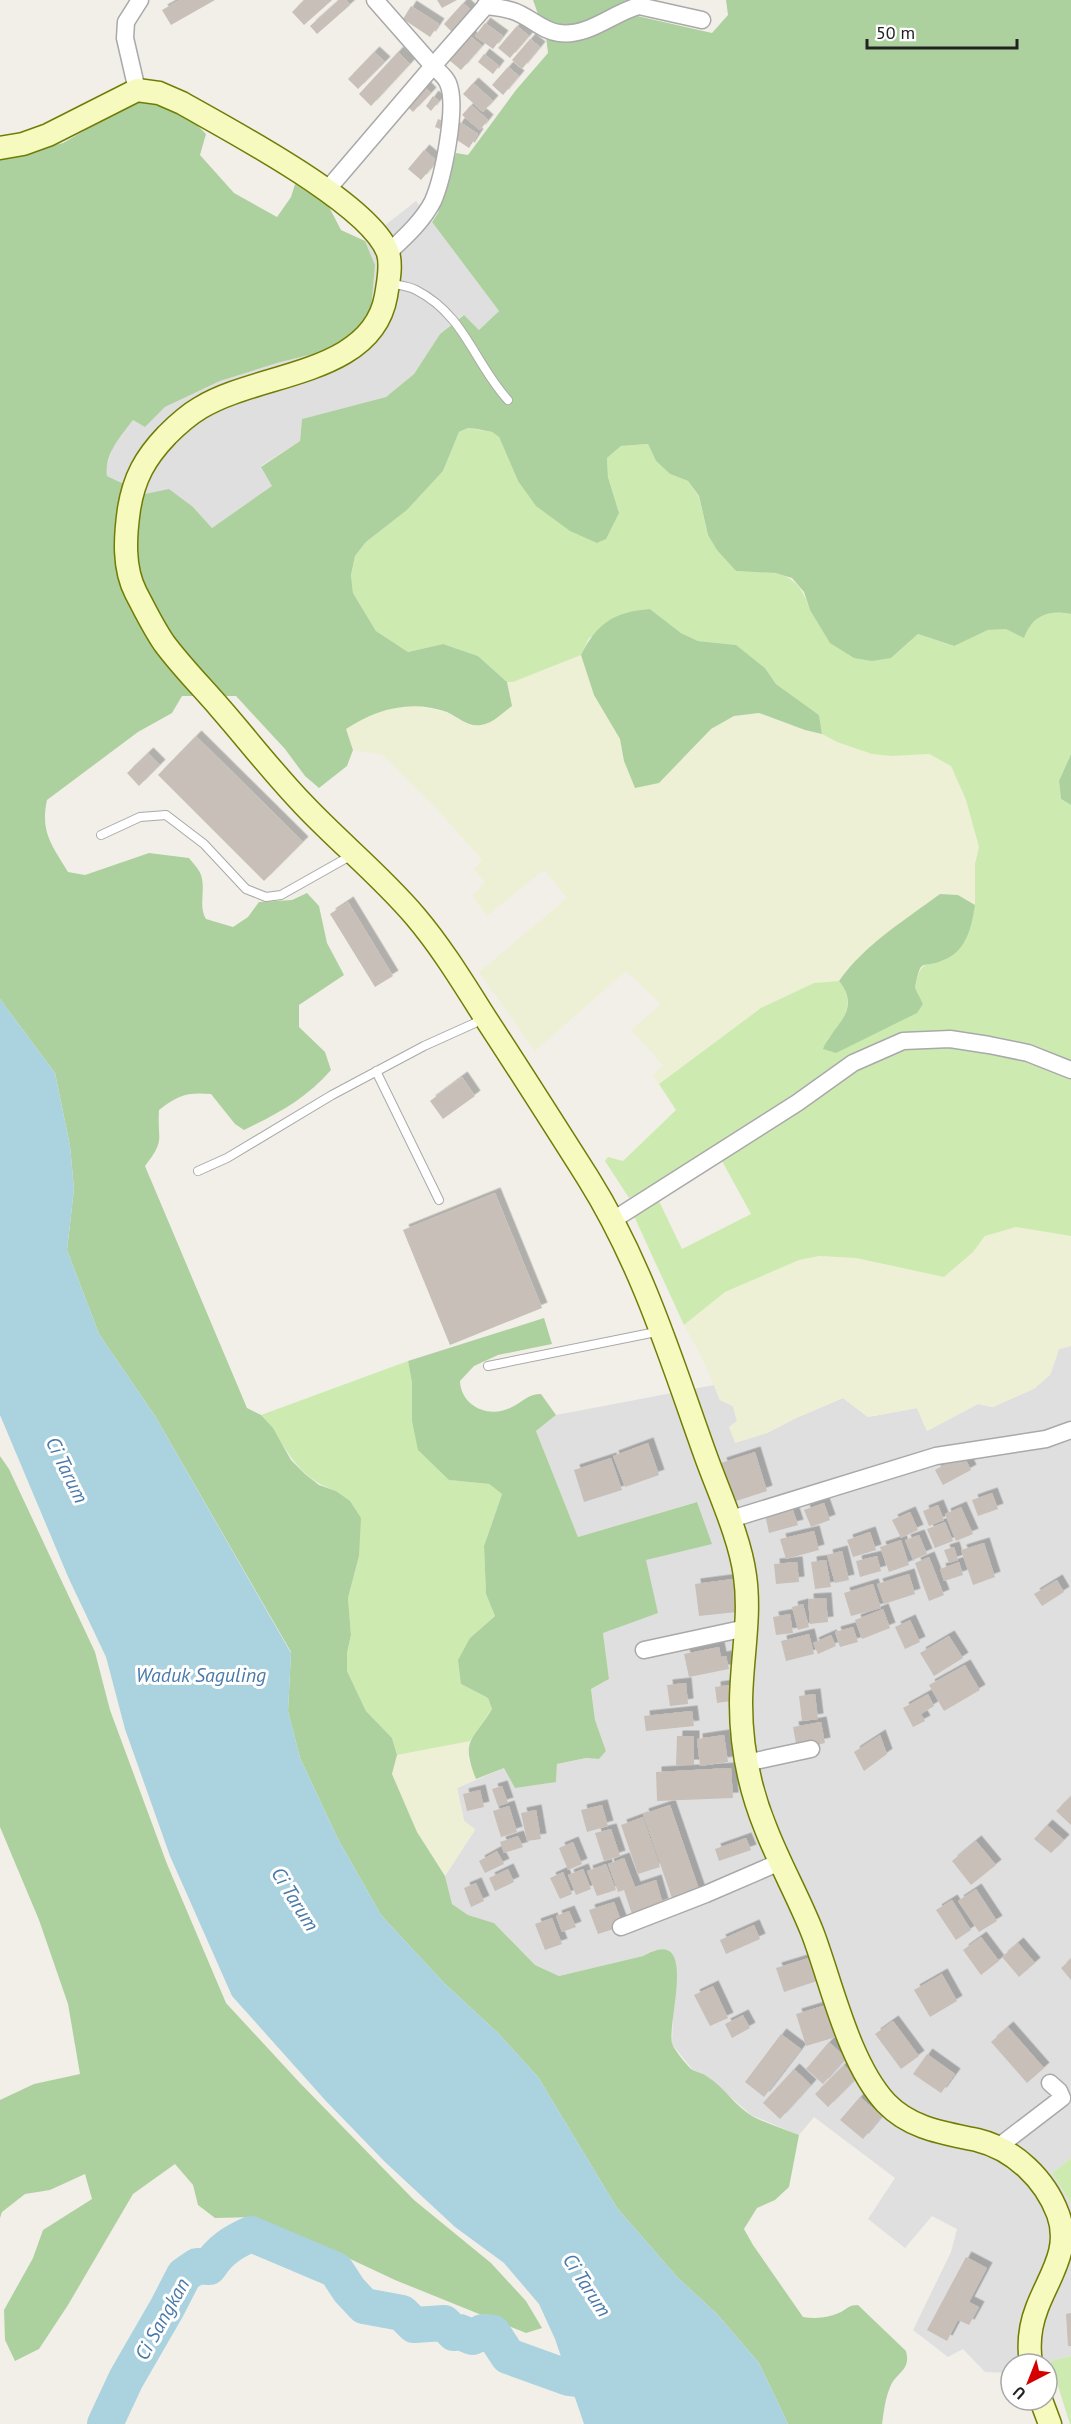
<svg xmlns="http://www.w3.org/2000/svg" width="1071" height="2424" font-family="'PT Sans',sans-serif">
	<defs>
		<filter id="shadow"><feDropShadow dx="5.5" dy="-5.5" stdDeviation="0" flood-color="#0004"/></filter>
	</defs>
	<rect width="100%" height="100%" fill="#f2efe9"/>
	<path fill="#e0dfdf" d="M416 201 499 311 479 330 463 315 440 334 414 374 386 397 302 419 300 441 261 466 273 486 212 528 193 507 145 494 107 476 106 468 113 447 133 419 145 427 165 407 220 381 277 363 333 349 352 333 371 311 375 265 365 241Z
		M1071 1346V2158L1052 2173 1071 2203V2356L1050 2361 1055 2376H1047V2364H1011V2373L985 2372 963 2349 948 2357 913 2330 951 2252 957 2229 932 2216 905 2248 868 2219 895 2178 814 2117 799 2135 751 2115 708 2077 692 2069 672 2044 673 2014 662 1949 652 1951 643 1956 559 1976 535 1965 494 1923 468 1915 452 1904 445 1876 475 1830 464 1821 457 1788 504 1768 556 1782 557 1764 586 1758 599 1759 606 1751 595 1720 591 1689 609 1679 603 1633 646 1560 696 1502 578 1537 536 1431 556 1415 714 1385 720 1400 733 1406 737 1421 767 1433 796 1418 843 1398 868 1417 917 1408 927 1431 978 1404 993 1407 1050 1375 1059 1349Z"/>
	<path fill="#eef0d5" d="M581 655 594 695 620 739 624 761 682 760 711 729 734 716 759 713 805 730 822 734 837 742 892 756 929 754 951 766 966 800 979 847 975 864V905L958 895 940 894 900 923 862 956 848 969 839 981 814 983 761 1008 659 1084 653 1075 663 1065 631 1030 661 1004 626 971 535 1051 479 972 567 898 544 870 487 916 472 896 485 882 474 869 482 860 435 807 383 755 353 750 346 729 359 720 392 707 416 706 446 712 471 726 511 706 507 682H513Z
		M1016 1227 1071 1236V1346L1059 1349 1050 1375 1034 1389 993 1407 978 1404 927 1431 917 1408 868 1417 843 1398 796 1418 767 1433 735 1443 729 1427 737 1421 733 1406 720 1400 705 1364 684 1325 725 1292 799 1260 819 1256 856 1258 944 1277 973 1252 985 1236Z
		M470 1741 468 1760 476 1779 457 1788 464 1821 475 1829 445 1876 417 1832 392 1774 397 1755Z"/>
	<path fill="#cdebb0" d="M468 428 492 432 499 437 518 481 619 513 608 477 607 458 621 446 648 444 656 461 670 474 688 481 699 497 708 535 736 571C774 573 797 567 810 610L891 658 918 634 953 646 988 630 1028 627 1042 614 1060 611 1071 614V754L1059 781 1061 799 1071 805V1236L1016 1227 985 1236 973 1252 944 1277 856 1258 819 1256 799 1260 725 1292 684 1325 633 1214 659 1201 682 1249 751 1214 716 1150 629 1198 605 1161 608 1157 623 1161 676 1110 659 1084 761 1008 814 983 839 981C858 1004 842 1023 826 1041L915 988C920 965 921 964 945 960L975 905V864L979 847 966 800 951 766 929 754 892 756 872 754 837 742 822 734 819 715 776 684 765 668 735 645 698 641 681 633 650 609 589 638 581 655 513 682H507L478 656 443 644 408 652 376 631 353 593 351 575 355 556 366 542 407 510 443 471 459 432Z
		M408 1361 412 1383V1421L449 1480 489 1484 502 1494 484 1546 486 1594 495 1616 470 1638 461 1684 488 1698 492 1709 470 1741 397 1755 392 1738 366 1711 347 1671V1653L351 1635 348 1598 359 1556 336 1491C291 1475 289 1446 261 1415Z
		M1071 2158V2203L1052 2173Z
		M1071 2356V2424H1070L1050 2361Z"/>
	<path fill="#add19e" d="M533 0H628L633 15 712 33 728 15 726 0H1071V614C1048 609 1032 616 1024 638L1006 629 988 630 954 646 918 634 891 658 872 661 854 658 830 643 810 610 804 592 792 578 775 573 736 571 717 550 708 535 699 496 688 481 670 474 656 461 648 444 621 446 607 458 608 477 619 513 606 539 597 543 570 531 536 506 518 481 499 437 492 432 477 429 468 428 459 432 443 471 407 510 366 542 355 556 351 575 353 593 376 631 408 652 443 644 478 656 507 682 512 706C504 712 494 722 485 724 469 729 460 718 447 712 411 699 376 709 346 729L353 750 347 766 319 788 305 776 285 749 236 696H182L172 713 138 732 47 800C40 832 52 845 68 872L85 875 149 853 189 858C193 863 199 869 201 875 206 890 198 906 206 919L233 927 248 917 259 902 292 900 307 893 319 906 327 943 344 975 299 1005V1027L325 1052 331 1070C306 1099 277 1114 244 1130L235 1124 211 1094C187 1092 178 1095 159 1110 157 1141 166 1139 145 1166L247 1408 261 1415 273 1428 291 1460 305 1474 319 1485 336 1491 350 1501 361 1518 359 1556 348 1598 351 1635 347 1653V1671L366 1711 392 1738 397 1755 392 1774 417 1832 445 1876 452 1904 468 1915 494 1923 535 1965 559 1976 643 1956C700 1923 667 2019 672 2043 674 2050 686 2064 691 2069 696 2072 703 2073 708 2077 724 2087 735 2106 752 2116 767 2124 784 2129 799 2135L789 2187 775 2200 757 2208 744 2229 753 2245 803 2317C817 2319 828 2318 841 2312 848 2308 849 2305 858 2305L906 2351C911 2370 898 2371 891 2385 885 2398 884 2411 882 2424H788L759 2363 717 2314 678 2278 617 2208 538 2077 499 2034 444 1983 381 1915 338 1839 300 1758 288 1711 291 1652 155 1416 99 1334 67 1250 74 1189 70 1146 55 1073 0 999V155L7 156 63 143 125 107 148 97 179 107 206 134 200 155 234 193 277 217 291 197 295 184 328 205 341 230 365 241 375 265 371 311 352 333 333 349 277 363 220 381 165 407 145 427 133 420C121 436 104 454 107 476L145 494 169 489 193 507 212 528 272 486 261 467 300 441 302 419 386 397 414 374 440 334 464 315 479 330 499 311 432 222 438 213 456 153 468 155 516 90 548 53 546 37Z
		M650 609 681 633 698 641 736 645 765 668 776 684 819 715 822 734 805 730 759 713 734 716 711 729 659 783 635 788 624 761 620 739 594 695 581 655C597 623 614 612 650 609Z
		M1071 754V805L1061 799 1059 781Z
		M940 894 958 895 975 905C972 925 967 951 944 960 920 970 922 955 915 988L923 1004 917 1013 836 1053 823 1049C832 1026 863 1011 839 981 864 945 905 920 940 894Z
		M544 1318 552 1344 498 1355 474 1366 460 1381C461 1407 490 1419 512 1407 524 1401 528 1394 541 1394L556 1415 536 1431 578 1537 697 1502 712 1544 646 1560 658 1613 603 1633 609 1679 591 1689 595 1720 606 1751 599 1759 586 1758 557 1764 556 1782 515 1788 504 1768 476 1779C460 1739 473 1741 492 1709L488 1698 461 1684 458 1660 470 1638 495 1616 486 1594 484 1546 502 1494 489 1484 449 1480 418 1450 412 1421V1383L408 1361Z
		M0 1456 9 1469 95 1652 110 1710 167 1864 226 2003 299 2082 414 2200 491 2263 526 2301 542 2328 526 2333 395 2280 314 2242 270 2232 256 2217 215 2218 198 2205 193 2185 175 2164 133 2194 68 2305 39 2349 15 2361 5 2340 4 2310 33 2258 43 2230 92 2199 85 2174 50 2190 25 2194 2 2212 0 2218V2100L34 2084 80 2074 68 2004 39 1920 0 1827Z"/>
	<path fill="#aad3df" d="M0 999 55 1073 70 1146 74 1189 67 1250 99 1334 155 1416 291 1653 288 1711 300 1758 338 1839 381 1915 444 1983 499 2034 538 2077 617 2208 678 2278 717 2314 759 2363 788 2424H584L555 2339 539 2304 504 2263 455 2227 385 2162 325 2100 232 1996 170 1856 125 1729 106 1657 69 1579 0 1415Z"/>
	<g fill="none" stroke-linecap="round" stroke-linejoin="round">
		<path stroke="#aad3df" stroke-width="36" d="M105 2424 126 2379 167 2308 184 2275 197 2266 209 2267C220 2250 233 2242 251 2234L336 2270 349 2290 364 2306 402 2313 414 2325 444 2323 454 2333 460 2332 472 2337 483 2332 493 2333 508 2356 569 2378 619 2385"/>
	</g>
	<path fill="#c7bfb8" filter="url(#shadow)" d="M180 0H215L171 25 162 10Z
		M304 0H332L304 25 292 12Z
		M339 0H346L350 5 317 34 310 26Z
		M437 0H457L442 8Z
		M463 3 473 12 453 33 444 24Z
		M411 6 439 24 430 37 403 19Z
		M485 23 503 36 493 49 475 36Z
		M517 26 529 36 510 58 498 48Z
		M470 36 482 46 461 70 449 60Z
		M530 39 540 47 522 69 512 60Z
		M374 52 385 62 358 89 348 79Z
		M398 52 410 64 371 106 359 94Z
		M484 54 499 66 493 74 478 62Z
		M508 67 519 76 503 95 492 85Z
		M473 83 493 101 483 112 463 94Z
		M423 85 431 93 413 112 405 104Z
		M433 96 439 101 431 111 426 106Z
		M471 105 488 120 480 130 462 115Z
		M438 119 443 121 440 129 435 127Z
		M460 122 478 134 469 148 451 136Z
		M424 150 437 161 421 180 408 169Z
		M196 736 303 842 264 881 158 775Z
		M148 753 160 765 139 786 127 773Z
		M348 902 393 976 375 987 330 914Z
		M462 1077 475 1096 443 1119 430 1101Z
		M495 1193 542 1308 450 1345 403 1230Z
		M648 1443 659 1475 625 1487 613 1456Z
		M755 1452 767 1491 733 1502 721 1463Z
		M963 1454 971 1470 943 1485 935 1470Z
		M611 1458 622 1490 584 1502 574 1470Z
		M992 1493 998 1509 978 1516 972 1500Z
		M824 1503 830 1520 811 1527 804 1510Z
		M938 1505 944 1520 929 1526 923 1511Z
		M792 1507 798 1525 769 1533 765 1514Z
		M961 1507 973 1534 956 1541 945 1514Z
		M910 1512 918 1530 901 1538 892 1520Z
		M945 1522 953 1541 935 1548 927 1529Z
		M814 1531 819 1550 786 1559 780 1539Z
		M870 1532 876 1550 853 1557 847 1540Z
		M919 1535 927 1554 913 1560 905 1540Z
		M901 1540 909 1565 889 1572 880 1547Z
		M984 1543 995 1577 973 1585 961 1550Z
		M954 1547 958 1560 949 1563 944 1550Z
		M842 1551 849 1580 835 1583 827 1555Z
		M877 1556 881 1571 860 1577 856 1561Z
		M929 1557 944 1595 929 1601 915 1563Z
		M826 1560 831 1587 815 1589 811 1562Z
		M797 1562 799 1582 776 1584 774 1564Z
		M959 1562 963 1575 944 1581 940 1569Z
		M909 1574 915 1594 884 1604 877 1584Z
		M733 1579 737 1612 699 1616 695 1584Z
		M1057 1580 1064 1592 1042 1606 1034 1594Z
		M873 1584 881 1608 851 1616 844 1593Z
		M826 1598 828 1622 810 1624 808 1599Z
		M803 1604 809 1627 798 1630 792 1607Z
		M883 1609 890 1628 862 1639 855 1620Z
		M790 1614 793 1633 776 1635 773 1617Z
		M910 1620 920 1642 905 1649 895 1627Z
		M853 1627 858 1642 840 1647 835 1632Z
		M809 1634 814 1654 786 1661 781 1641Z
		M831 1635 836 1646 818 1654 813 1643Z
		M949 1636 963 1658 934 1676 920 1653Z
		M719 1647 721 1657 726 1656 729 1669 689 1677 684 1654Z
		M965 1665 980 1690 944 1711 929 1685Z
		M686 1683 688 1704 670 1706 667 1685Z
		M729 1685 731 1701 717 1703 715 1687Z
		M815 1694 818 1719 802 1721 799 1696Z
		M928 1694 934 1706 921 1714 925 1721 913 1727 903 1708Z
		M692 1711 694 1726 646 1731 644 1716Z
		M821 1722 825 1743 797 1749 793 1727Z
		M724 1735 728 1762 700 1766 697 1739Z
		M880 1735 887 1754 864 1771 854 1752Z
		M677 1736H694V1765H676Z
		M731 1768 733 1798 657 1801 656 1772Z
		M502 1786 508 1803 498 1806 492 1789Z
		M480 1790 484 1807 467 1811 463 1794Z
		M1071 1796V1825L1056 1811Z
		M602 1805 608 1826 587 1832 581 1810Z
		M670 1805 701 1895 674 1904 643 1814Z
		M509 1806 517 1832 501 1837 493 1811Z
		M536 1810 541 1839 527 1841 521 1813Z
		M643 1817 660 1867 638 1874 621 1825Z
		M1047 1825 1064 1840 1051 1853 1034 1839Z
		M611 1829 620 1856 604 1861 595 1833Z
		M518 1836 523 1847 504 1853 500 1842Z
		M746 1838 751 1850 719 1861 715 1849Z
		M976 1841 996 1865 971 1885 952 1861Z
		M573 1842 582 1864 568 1870 559 1848Z
		M497 1851 504 1864 485 1873 479 1861Z
		M624 1858 635 1887 656 1880 663 1904 632 1914 624 1890 618 1892 608 1864Z
		M606 1864 616 1890 597 1896 587 1871Z
		M508 1869 514 1882 495 1891 489 1878Z
		M583 1869 591 1889 576 1895 568 1875Z
		M563 1872 572 1894 560 1899 550 1878Z
		M476 1883 484 1901 471 1907 464 1888Z
		M976 1889 997 1921 979 1932 958 1901Z
		M952 1900 971 1930 956 1940 936 1910Z
		M614 1902 623 1926 598 1934 589 1910Z
		M569 1911 576 1927 562 1932 556 1916Z
		M552 1918 562 1944 545 1950 535 1924Z
		M754 1925 760 1939 726 1954 720 1940Z
		M981 1937 999 1961 981 1975 963 1950Z
		M1018 1943 1035 1963 1019 1977 1002 1957Z
		M809 1958 817 1981 784 1992 776 1968Z
		M1071 1959V1980L1061 1968Z
		M942 1974 957 2001 930 2017 914 1990Z
		M713 1986 728 2018 710 2026 694 1995Z
		M826 2005 836 2037 806 2046 796 2014Z
		M743 2015 750 2028 732 2038 725 2024Z
		M893 2021 919 2056 901 2069 875 2034Z
		M1008 2027 1044 2068 1027 2083 991 2042Z
		M781 2034 801 2049 764 2097 745 2082Z
		M829 2042 846 2058 823 2084 806 2069Z
		M927 2054 955 2074 941 2093 913 2074Z
		M844 2065 857 2078 828 2107 815 2094Z
		M794 2069 811 2085 780 2119 763 2103Z
		M860 2097 882 2116 863 2139 840 2120Z
		M966 2257 987 2268 969 2302 979 2307 969 2325 958 2320 947 2341 927 2330Z
		M1071 2313V2346H1068L1066 2314Z"/>
	<g fill="none" stroke-linecap="round" stroke-linejoin="round">
		<defs>
			<path id="lane" d="M389 283C398 285 408 286 416 290 465 315 474 363 508 400
				M101 835 140 817 166 815 204 844 246 889 266 897 281 895 352 855
				M376 1071 439 1200
				M198 1171 227 1158 332 1095 424 1046 475 1023 482 1017
				M488 1366 661 1331"/>
			<path id="street" d="M485 6C494 7 504 8 513 11 529 16 542 31 559 33 589 37 614 12 639 6L702 20
				M137 90 125 38 126 22 140 0
				M327 190 433 66 375 0
				M388 253C404 238 423 221 433 201 443 178 458 106 448 83 445 76 438 71 433 66L491 0
				M613 1220 797 1103 853 1063 903 1041 950 1039 989 1045 1028 1053 1071 1070
				M728 1520 936 1456 1046 1439 1071 1430
				M644 1650 746 1628
				M746 1763 811 1749
				M621 1927 706 1894 780 1862
				M998 2147 1062 2098 1059 2091 1050 2083"/>
			<path id="secondary" d="M0 148 23 144 48 135 137 90 159 93 182 103C229 130 371 204 388 253 392 266 388 283 386 296 372 376 258 372 200 408 188 415 177 425 167 435 145 458 134 478 129 509 125 537 123 568 136 593 145 610 153 627 164 643 181 666 201 686 220 708 248 740 274 774 304 805 340 843 381 876 415 916 443 949 465 986 488 1022 522 1074 555 1126 588 1178 642 1264 671 1359 705 1454 718 1491 740 1537 745 1576 751 1618 741 1661 741 1704 741 1747 750 1790 766 1829 780 1865 799 1898 813 1934 832 1985 849 2063 886 2103 911 2129 944 2133 977 2140 1014 2149 1045 2179 1058 2214 1071 2250 1049 2276 1037 2308 1030 2326 1028 2345 1031 2364
				M1041 2400 1050 2424"/>
		</defs>
		<use href="#lane" stroke="#a9a9a9" stroke-width="10"/>
		<use href="#street" stroke="#a9a9a9" stroke-width="19"/>
		<use href="#secondary" stroke="#707d05" stroke-width="25"/>
		<use href="#lane" stroke="#fff" stroke-width="8"/>
		<use href="#street" stroke="#fff" stroke-width="16"/>
		<use href="#secondary" stroke="#f7fabf" stroke-width="22"/>
	</g>
	<g text-anchor="middle" dominant-baseline="central" stroke-width="6" stroke-linejoin="round" paint-order="stroke">
		<g font-size="20" font-style="italic" fill="#4a7aab" stroke="#fff">
			<text transform="translate(67 1470) rotate(64)">Ci Tarum</text>
			<text x="201" y="1675">Waduk Saguling</text>
			<text transform="translate(295 1899) rotate(58)">Ci Tarum</text>
			<text transform="translate(587 2285) rotate(57)">Ci Tarum</text>
			<text transform="translate(162 2319) rotate(-61)">Ci Sangkan</text>
		</g>
	</g>
	<g transform="translate(1029 2382) rotate(222)"><circle r="28" fill="#ffffff" stroke="#a7a7a7" stroke-width="1.5"/>
	<path d="M0-4.5L10 22L0 15L-10 22Z" fill="#d40000"/>
	<text y="-9" font-size="16" font-weight="bold" text-anchor="middle" fill="#222222">U</text>
	</g>
	<path d="M867 39v9h150v-9" fill="none" stroke="#222222" stroke-width="3"/>
	<text x="876" y="39" font-size="18" fill="#222222" stroke="#ffffff" stroke-width="4.5" paint-order="stroke">50 m</text>
</svg>
